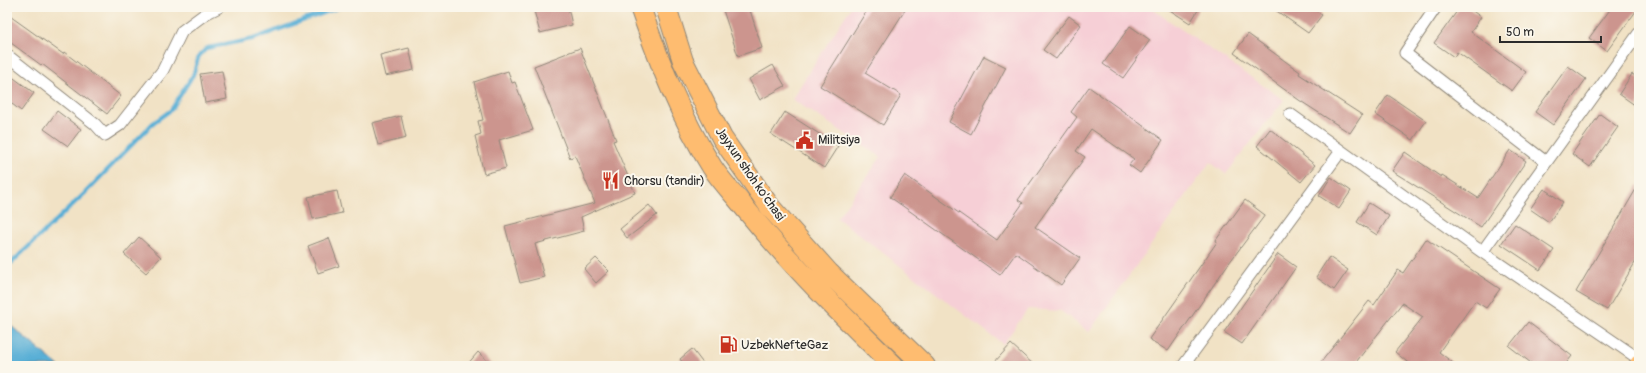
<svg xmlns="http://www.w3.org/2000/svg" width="1646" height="373" font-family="Pangolin,sans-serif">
	<rect width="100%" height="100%" fill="#fbf7ec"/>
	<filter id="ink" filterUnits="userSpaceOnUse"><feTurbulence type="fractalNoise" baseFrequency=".025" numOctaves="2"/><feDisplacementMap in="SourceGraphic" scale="8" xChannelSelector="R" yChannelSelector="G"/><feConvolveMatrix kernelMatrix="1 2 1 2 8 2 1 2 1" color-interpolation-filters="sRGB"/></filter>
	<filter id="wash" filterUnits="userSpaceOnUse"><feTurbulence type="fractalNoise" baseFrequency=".012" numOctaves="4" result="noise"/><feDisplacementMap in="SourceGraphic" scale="16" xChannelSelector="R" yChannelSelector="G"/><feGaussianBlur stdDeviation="0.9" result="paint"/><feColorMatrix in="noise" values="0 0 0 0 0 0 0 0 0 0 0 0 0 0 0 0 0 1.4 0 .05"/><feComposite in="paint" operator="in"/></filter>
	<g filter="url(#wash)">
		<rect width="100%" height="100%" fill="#f1e2c5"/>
		<path fill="#f6cfd6" d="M851 7H1149L1284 100 1226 174 1210 162 1089 332 1061 311 1028 309 1003 344 837 218 881 157 792 99Z"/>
		<path fill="#59afd6" stroke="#426d80" d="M10 325 59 366H7V326Z"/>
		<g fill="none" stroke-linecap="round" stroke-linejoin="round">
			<path stroke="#59afd6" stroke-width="4" d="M7 267 84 194 153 123 171 110 193 75 199 56 207 48 253 39 340 7"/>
		</g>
		<g id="blocks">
			<path fill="#cc958e" d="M533 7H568L572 25 540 33Z
				M722 7H749L762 48 738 56Z
				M869 7H907L865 73 901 95 883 125 820 86Z
				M1165 7H1200L1190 23Z
				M1271 7H1311L1322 15 1308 33Z
				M1460 7H1467L1481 17 1471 32 1526 72 1512 91 1457 52 1454 57 1434 43Z
				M1612 7H1639L1607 51 1589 38Z
				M7 14 63 54 64 52 121 96 107 114 42 64 41 65 7 40Z
				M1069 16 1081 25 1056 59 1043 50Z
				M1130 26 1150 40 1123 78 1103 64Z
				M1248 34 1300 72 1299 74 1362 115 1350 133 1299 100 1234 53Z
				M409 48 414 70 385 76 380 55Z
				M580 48 616 140 613 141 635 193 581 217 584 231 535 244 544 277 520 283 505 226 595 203 575 156 570 158 534 66Z
				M984 56 1006 67 971 134 949 122Z
				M773 65 785 86 760 100 749 79Z
				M1568 66 1586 79 1553 125 1535 112Z
				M222 71 227 99 205 103 200 74Z
				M508 71 512 83 515 82 533 130 499 140 506 168 484 174 475 136 481 134 478 121 483 120 474 82Z
				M7 73 34 93 21 111 7 100Z
				M1632 74 1639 78V108L1619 94Z
				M1089 87 1163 140 1140 173 1129 165 1134 159 1091 129 1076 151 1085 157 1035 227 1080 258 1061 285 1016 253 1000 275 890 197 905 175 997 240 1023 203 1018 200 1077 117 1071 112Z
				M1388 95 1426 121 1413 140 1375 114Z
				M57 111 81 129 68 146 44 129Z
				M785 112 838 146 824 168 771 134Z
				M1600 114 1618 127 1590 167 1572 154Z
				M401 116 406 138 378 145 372 123Z
				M1270 129 1315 165 1301 182 1257 146Z
				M1510 150 1526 161 1481 227 1392 171 1405 152 1441 177 1442 175 1478 198Z
				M1331 177 1351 191 1339 209 1319 196Z
				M1639 184V256L1607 310 1576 292Z
				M1544 189 1563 202 1549 222 1530 209Z
				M337 191 342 213 313 219 308 197Z
				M1245 200 1265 215 1226 267 1168 351 1149 339 1217 242 1216 240Z
				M1369 203 1389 216 1377 235 1357 222Z
				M649 205 657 215 627 238 620 229Z
				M1515 224 1554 250 1540 270 1501 244Z
				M139 237 161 257 146 273 124 254Z
				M329 238 339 266 318 273 308 246Z
				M1426 239 1500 289 1486 308 1475 301 1439 352 1457 366H1412L1395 352 1423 317 1402 303 1353 366H1318L1369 301 1374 305 1398 270 1403 273Z
				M1278 254 1296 267 1242 344 1224 332Z
				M1329 257 1348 270 1334 290 1316 277Z
				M596 258 609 271 596 283 584 269Z
				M1528 322 1572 356 1564 366H1535L1509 346Z
				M1011 344 1035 366H991Z
				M692 349 705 366H685L680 359Z
				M478 352 493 366H466Z"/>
		</g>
	</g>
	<g filter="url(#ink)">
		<use href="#blocks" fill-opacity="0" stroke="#8e8678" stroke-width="1"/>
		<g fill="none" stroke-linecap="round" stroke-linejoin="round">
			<defs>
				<path id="street" d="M1436 7 1405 53 1546 162
					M7 55 95 124 105 135 120 125 163 70 182 31 205 14 219 7
					M1290 114 1482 252 1639 359
					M1482 252 1639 33
					M1183 366 1341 151"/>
				<path id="primary" d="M1638 366 1639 364"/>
				<path id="highway" d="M640 7C660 64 680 116 712 167 721 181 734 194 744 207 790 264 842 315 894 366
					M666 7 683 61 722 138 770 207 829 273 925 366"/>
			</defs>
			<use href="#street" stroke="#8e8678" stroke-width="13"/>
			<use href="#primary" stroke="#8e8678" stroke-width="20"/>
			<use href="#highway" stroke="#8e8678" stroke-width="22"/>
			<use href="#street" stroke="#fff" stroke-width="11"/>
			<use href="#primary" stroke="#febc70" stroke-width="18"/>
			<use href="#highway" stroke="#febc70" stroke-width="20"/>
		</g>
	</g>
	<defs>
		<symbol id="civic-bare" viewBox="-9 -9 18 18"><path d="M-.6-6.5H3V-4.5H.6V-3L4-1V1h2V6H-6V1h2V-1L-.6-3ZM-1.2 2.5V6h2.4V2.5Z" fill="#c8321e" stroke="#fbf7ec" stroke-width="2.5" paint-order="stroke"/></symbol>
		<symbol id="restaurant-bare" viewBox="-9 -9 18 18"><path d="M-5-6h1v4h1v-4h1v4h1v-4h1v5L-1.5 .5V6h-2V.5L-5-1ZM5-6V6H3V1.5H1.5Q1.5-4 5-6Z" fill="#c8321e" stroke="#fbf7ec" stroke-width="2.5" paint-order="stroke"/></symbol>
		<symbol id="fuel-bare" viewBox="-9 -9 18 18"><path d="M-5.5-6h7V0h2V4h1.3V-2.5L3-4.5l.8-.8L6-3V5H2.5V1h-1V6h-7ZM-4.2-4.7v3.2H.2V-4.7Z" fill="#c8321e" stroke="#fbf7ec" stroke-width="2.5" paint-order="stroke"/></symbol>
	</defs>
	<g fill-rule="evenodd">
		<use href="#civic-bare" x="792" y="128" width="25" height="25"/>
		<use href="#restaurant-bare" x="598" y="168" width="25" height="25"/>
		<use href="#fuel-bare" x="716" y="332" width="25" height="25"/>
	</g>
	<g text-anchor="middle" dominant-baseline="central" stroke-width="4" stroke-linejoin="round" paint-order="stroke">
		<g font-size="13" fill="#2b2b2b" stroke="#fbf7ec" text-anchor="start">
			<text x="818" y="140">Militsiya</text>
			<text x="624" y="181">Chorsu (tandir)</text>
			<text x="741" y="345">UzbekNefteGaz</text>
		</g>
		<g font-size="13" fill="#2b2b2b" stroke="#fbf7ec">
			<text transform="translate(750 174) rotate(55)">Jayxun shoh ko'chasi</text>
		</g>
	</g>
	<rect width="1646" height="373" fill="none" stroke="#fbf7ec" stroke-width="24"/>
	<path d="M1500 36v6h101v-6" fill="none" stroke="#2b2b2b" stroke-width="2"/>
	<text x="1506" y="36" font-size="12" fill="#2b2b2b" stroke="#fbf7ec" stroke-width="3" paint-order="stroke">50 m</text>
</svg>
